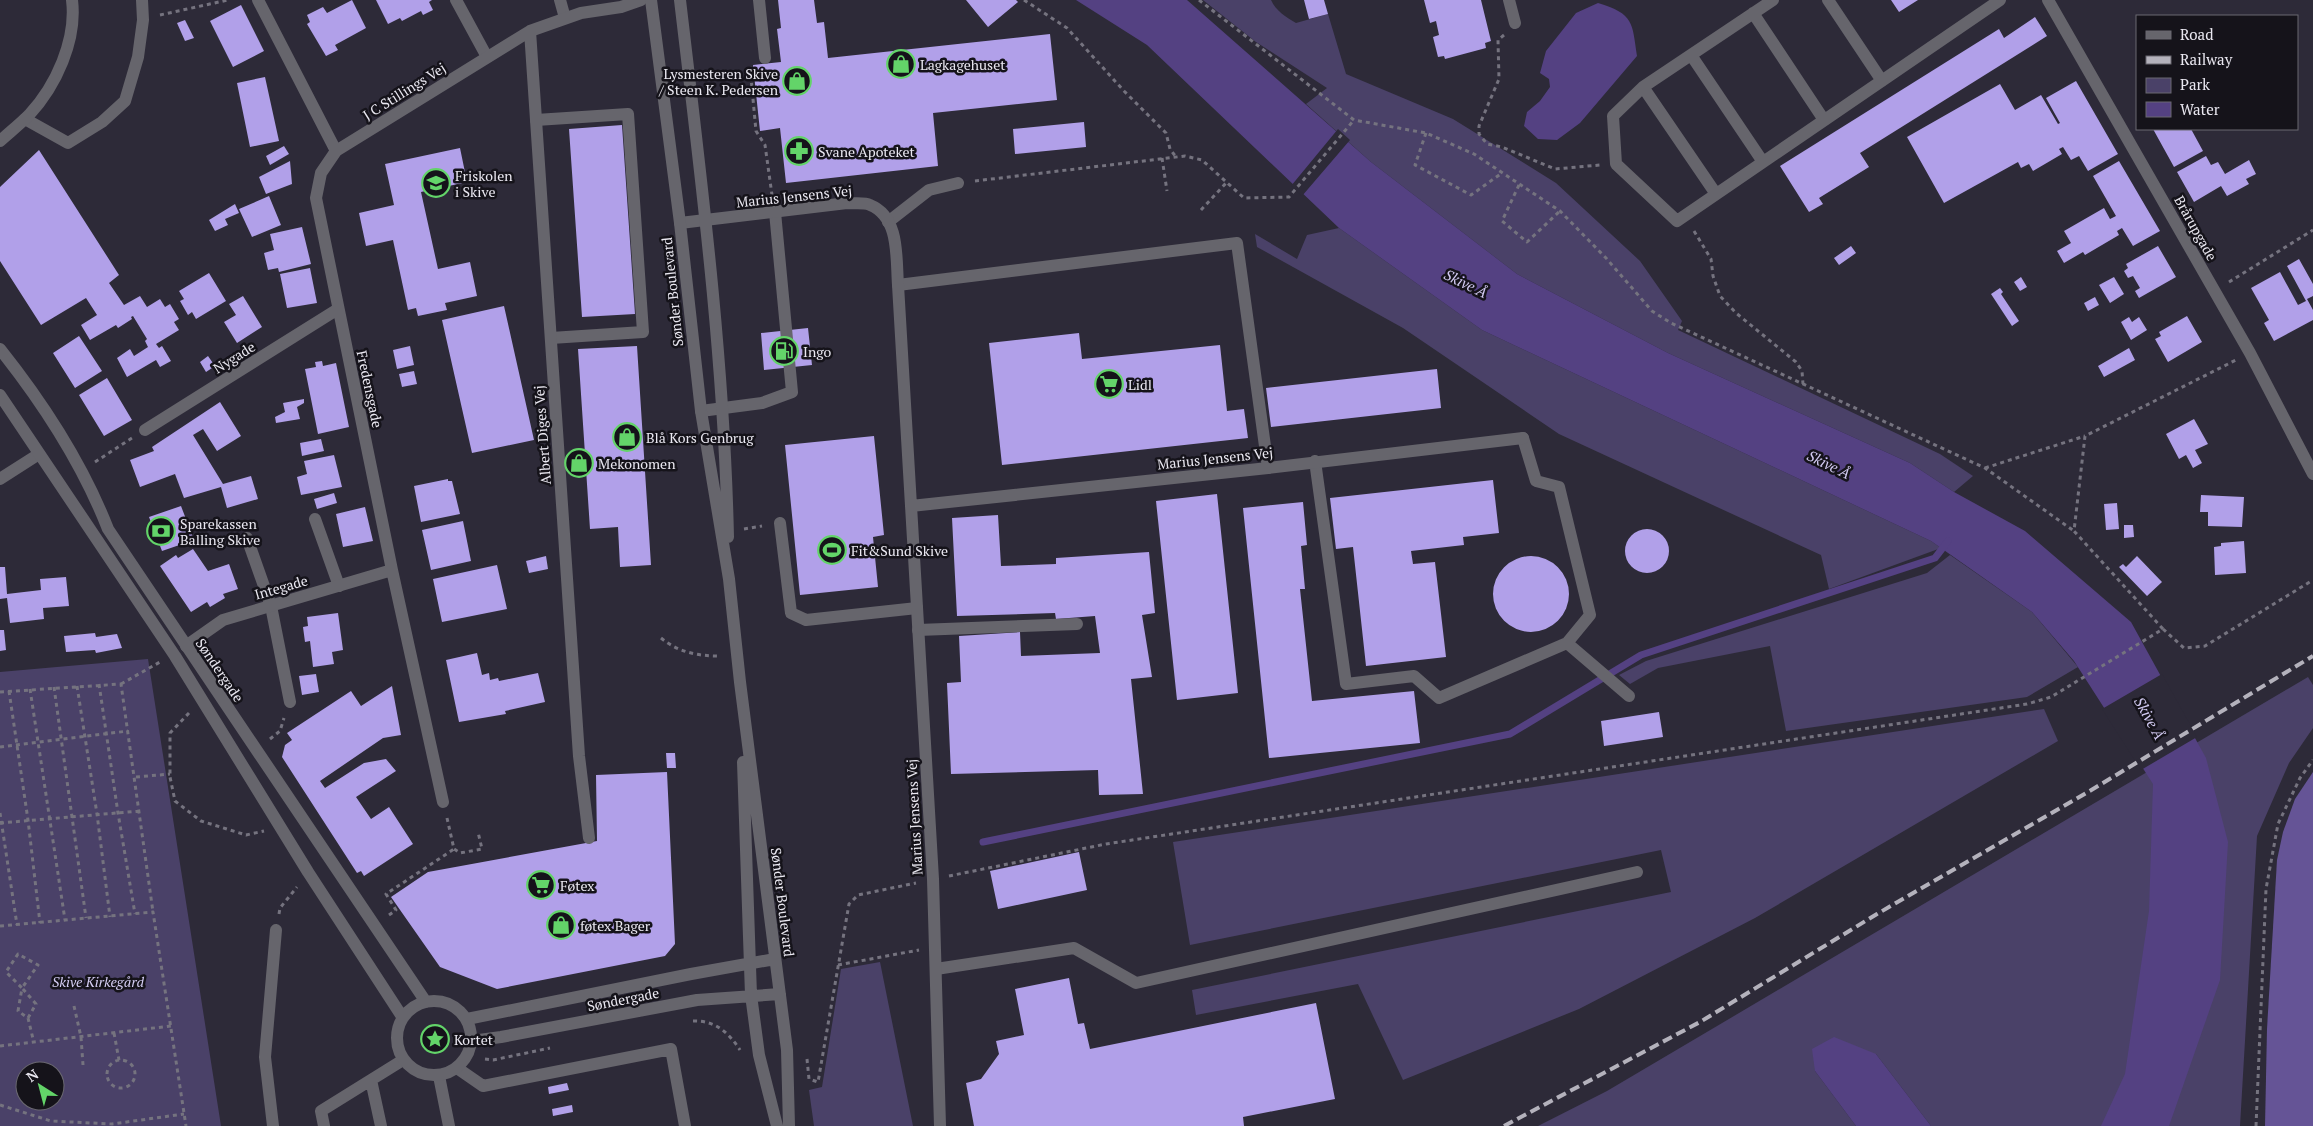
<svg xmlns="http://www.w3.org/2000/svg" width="2313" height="1126" font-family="'PT Serif',serif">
	<rect width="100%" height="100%" fill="#2d2a38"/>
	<path fill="#4a4168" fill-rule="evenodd" d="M1203 0H1271C1276 11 1286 17 1296 23L1328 14 1346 74 1453 119 1556 183 1640 261 1682 321 1678 330 1940 454 1973 476 1954 492 1910 463 1668 353 1517 274 1371 162 1306 104 1327 88 1256 42Z
		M1339 228 1482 330 1931 541 1941 548 1829 589 1821 555 1559 434 1403 328 1257 247 1255 234 1297 259 1307 235Z
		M1950 555 2032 612 2078 667 2027 697 1786 731 1770 646 1658 668 1630 684 1619 675 1646 661 1927 573Z
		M148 659 221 1126H0V672ZM25 1071H55V1101H25Z
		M2308 677 2313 685V728L2289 763 2257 836 2240 1126H1931L1876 1054 1815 1071 1856 1126H1538L1607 1091Z
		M2044 709 2058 741 1755 918 1579 1009 1403 1080 1358 984 1196 1015 1192 990 1671 892 1661 850 1190 945 1173 842Z
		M880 962 913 1126H814L809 1090 822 1087 841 969Z"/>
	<path fill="#655496" d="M2313 772V1126H2265L2267 1029 2277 860 2283 832 2295 799Z"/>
	<path fill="#544182" d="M1076 0H1187L1371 162 1517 274 1668 353 1910 463 1954 492 2025 531 2131 622 2206 758 2228 842 2220 980 2169 1126H2101L2125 1074 2149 911 2153 784 2074 661 2032 612 1931 541 1482 330 1339 228 1147 45Z
		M1598 3C1634 14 1632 22 1637 56L1580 123 1557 140 1538 139 1524 126 1527 112 1540 101 1550 87 1549 79 1540 73 1546 51 1576 13Z
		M1834 1037 1876 1054 1931 1126H1856L1815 1071 1812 1049Z"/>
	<path fill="#2d2a38" d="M1338 129 1350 140 1302 196 1291 186Z
		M2162 674 2197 737 2141 770 2102 709Z"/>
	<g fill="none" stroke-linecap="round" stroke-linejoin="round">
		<path stroke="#544182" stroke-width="7" d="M983 842 1510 734 1641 655 1935 558 1948 541"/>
	</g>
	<path fill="#b1a0e9" d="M352 0 366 28 335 45 338 50 326 56 307 24 310 22 307 15 323 7 327 13Z
		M376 0H432L429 2 433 10 423 15 421 11 402 21 400 18 388 24Z
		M778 0H814L817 23 824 22 828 58 1050 34 1057 100 933 113 938 166 786 183 780 128 760 131 753 65 781 62 777 29 781 28Z
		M966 0H1016L1018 2 988 27Z
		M1304 0H1324L1328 14 1309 19Z
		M1424 0H1481L1491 41 1485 43 1486 48 1445 59 1444 56 1438 57 1433 37 1439 35 1436 21 1430 23Z
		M1891 0H1918L1899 12Z
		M241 5 264 51 233 67 210 21Z
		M2035 17 2047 36 1860 153 1869 167 1819 198 1823 204 1809 212 1780 166 1999 29 2004 38Z
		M185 20 194 38 185 41 177 23Z
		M265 77 279 141 250 147 237 83Z
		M2076 81 2118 154 2088 171 2079 156 2071 160 2063 147 2059 149 2062 154 2033 171 2029 164 2021 168 2018 162 1944 203 1907 137 2000 84 2015 110 2041 95 2058 124 2060 123 2046 98Z
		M1084 122 1086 147 1015 154 1013 129Z
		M622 125 635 314 582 317 569 129Z
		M2153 129H2191L2203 151 2174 167Z
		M284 146 289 154 270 165 266 156Z
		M460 148 467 182 421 192 438 269 470 262 477 296 445 303 447 310 418 316 416 308 408 310 393 240 366 246 359 213 394 205 385 164Z
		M39 150 119 275 109 283 124 305 140 296 147 307 160 299 165 307 170 304 179 319 174 322 179 330 156 344 159 348 162 346 171 361 160 367 156 360 127 377 117 358 130 349 134 356 148 347 145 341 147 339 133 316 131 317 132 319 118 328 116 325 90 340 81 325 97 315 86 298 41 325 0 261V187Z
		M2206 156 2211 165 2218 162 2225 174 2249 160 2256 174 2246 179 2249 184 2227 196 2221 186 2194 202 2177 172Z
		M290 161 292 184 266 194 259 177Z
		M2119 161 2160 231 2133 246 2122 228 2117 231 2119 235 2085 255 2083 252 2064 263 2057 251 2071 243 2064 231 2104 208 2110 219 2116 216 2093 176Z
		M269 196 281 225 252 237 239 209Z
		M235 204 239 213 225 219 228 225 215 231 209 220Z
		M302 227 311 264 279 272 278 268 268 270 264 253 274 250 270 234Z
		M1851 246 1856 253 1839 265 1834 258Z
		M2158 246 2176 277 2139 298 2135 291 2140 288 2133 276 2128 278 2124 271 2128 268 2126 264Z
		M2299 259 2313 284V296L2307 299 2313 310V320L2274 341 2264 323 2269 320 2251 288 2280 272 2298 305 2306 301 2287 266Z
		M310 268 317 303 287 308 280 274Z
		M209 273 226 301 196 319 192 312 188 315 180 301 184 299 179 291Z
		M2021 277 2027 287 2020 291 2014 282Z
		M2114 277 2124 294 2110 303 2099 285Z
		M2000 288 2003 292 2001 294 2019 321 2012 326 1991 294Z
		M243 296 262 327 237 343 224 322 236 315 229 304Z
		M2095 297 2099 305 2088 311 2084 303Z
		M504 306 534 440 472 453 442 320Z
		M2187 316 2202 342 2168 362 2155 339 2161 336 2159 332Z
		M2129 317 2132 322 2139 317 2147 330 2131 340 2121 322Z
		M808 328 812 365 764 370 761 333Z
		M1079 333 1082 359 1220 345 1227 411 1244 409 1248 438 1002 465 989 343Z
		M79 336 102 371 75 388 53 353Z
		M410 346 414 365 397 369 393 350Z
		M637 346 651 565 620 567 618 527 590 529 578 349Z
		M2129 348 2135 360 2104 377 2098 366Z
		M208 356 215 366 206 372 200 362Z
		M322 361 323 366 336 363 349 427 318 434 305 369 316 367 315 362Z
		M1437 369 1441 408 1271 427 1266 388Z
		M414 371 417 384 402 387 399 374Z
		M107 378 132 420 104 436 79 395Z
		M304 399V403L297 407 300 419 276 423 275 417 285 412 283 403Z
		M220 402 241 436 217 451 203 429 193 435 223 484 251 476 258 499 227 508 221 487 184 498 175 474 140 487 130 460 154 451 152 447Z
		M2194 419 2208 444 2195 450 2202 463 2193 468 2186 455 2179 459 2166 434Z
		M874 436 884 535 873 537 878 587 800 595 785 445Z
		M321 439 324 451 302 456 300 443Z
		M334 455 342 487 301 495 297 477 307 474 304 461Z
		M448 479V481H452L460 514 421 522 414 486Z
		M1493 480 1499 533 1463 537 1464 545 1411 551 1413 564 1435 562 1446 657 1366 666 1353 547 1336 549 1330 498Z
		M334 493 337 503 317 509 314 499Z
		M1217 494 1238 693 1177 700 1156 501Z
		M2201 495 2244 497 2242 527 2208 526V512H2200Z
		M1303 502 1307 545 1301 546 1305 589H1300L1312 701 1414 691 1420 743 1269 758 1243 508Z
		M2117 503 2119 529 2106 530 2104 504Z
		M181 506 194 540 162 551 149 517Z
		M365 507 373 541 343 547 336 514Z
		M998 515 1001 566 1056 564V558L1149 552 1155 613 1142 615 1152 677 1131 679 1143 794 1099 795 1098 770 951 774 947 683 961 682 959 636 1020 632 1021 656 1100 653 1095 616 1056 619 1055 613 957 616 952 518Z
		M463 521 471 561 431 570 422 530Z
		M2124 525H2133L2134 537 2124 538Z
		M1625 551a22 22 0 1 1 44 0a22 22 0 1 1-44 0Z
		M2244 541 2246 573 2215 575 2214 547 2221 546V543Z
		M193 549 208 571 229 564 238 589 223 594 225 598 210 607 207 602 191 612 160 566 176 555 178 558Z
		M1493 594a38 38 0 1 1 76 0a38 38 0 1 1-76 0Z
		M546 556 548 569 529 573 526 561Z
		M2137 556 2162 582 2147 596 2119 567 2123 564 2126 567Z
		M497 565 507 609 442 622 433 579Z
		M0 567H5L7 594 41 590 40 579 66 577 69 606 43 608 44 619 10 623 7 598 0 599Z
		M338 613 343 650 332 652 334 664 313 667 310 641 305 642 303 627 308 626 307 617Z
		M0 630H4L6 650 0 651Z
		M95 633 96 637 117 634 122 648 96 653 95 650 66 652 64 636Z
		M477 653 482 675 489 673 490 680 498 678 499 681 538 673 545 702 505 711 506 714 459 722 446 660Z
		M316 674 319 692 302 695 299 676Z
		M392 686 401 735 383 738 320 781 325 788 364 763 386 759 396 771 356 797 371 819 389 807 413 844 364 876 361 871 357 873 282 757 285 745 292 740 287 733 351 691 361 706Z
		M1659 712 1663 737 1604 746 1601 721Z
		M666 753H675L676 768H667Z
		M667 772 675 944 665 956 497 989 440 967 391 897 428 872 597 841 596 775Z
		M1079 852 1087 890 998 909 990 871Z
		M1069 978 1078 1024 1084 1023 1090 1049 1316 1003 1335 1099 1243 1117 1244 1126H974L966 1083 981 1079 999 1054 996 1041 1024 1035 1015 989Z
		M567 1083 569 1090 549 1094 548 1087Z
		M572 1105 573 1112 553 1116 552 1109Z"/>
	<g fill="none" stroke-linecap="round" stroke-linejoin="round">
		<path stroke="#75737f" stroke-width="3" stroke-dasharray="4 4" stroke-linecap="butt" d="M1024 0 1067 28 1124 91 1166 133 1170 149 1176 157
			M1199 0 1354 120 1426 133 1474 154 1560 211 1606 258 1652 311 1671 323 1985 468 2074 531
			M160 15 228 0
			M1504 35 1498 40 1499 79 1479 126V134L1487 144 1502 147 1555 169 1600 165
			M750 67 756 131 765 145 772 195
			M1426 133 1415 165 1471 195 1502 173
			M1162 158 1167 191
			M975 181 1185 156 1202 160 1244 198 1289 197 1354 120
			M1519 185 1502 221 1527 242 1560 211
			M1201 210 1227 182
			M1694 231 1711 259 1713 276 1720 296 1736 313 1796 362 1802 371 1803 384
			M2229 282 2313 230
			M95 462 132 438
			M1985 468 2085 436
			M744 529 762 526
			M2163 629 2184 648 2205 646 2313 580
			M661 638C678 652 697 656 719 656
			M99 684 118 813 135 914
			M121 684 160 662
			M77 686 97 814 110 917
			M54 687 86 918
			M30 689 65 920
			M9 691 28 820 40 923
			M0 692 121 684 153 912
			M189 713 170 733V777L175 801 201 821 246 835 264 831
			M270 739 280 731 284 718
			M0 747 128 731
			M136 777 170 774
			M0 813 17 925
			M447 818 454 849 460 853 482 849 478 832
			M0 823 140 811
			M949 876 1106 844 2027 704 2051 697 2163 629 2074 531 2085 436 2236 360
			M279 914 280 908 297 887
			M389 915 396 910 386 894 454 849
			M0 926 153 912 186 1126
			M838 965 919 950
			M74 1006 81 1037 83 1065
			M28 1018 36 1004 22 988 38 965 18 954 6 972 22 988 18 1011 28 1018 34 1043
			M693 1021C715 1020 729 1033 740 1050
			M114 1033 119 1060
			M0 1046 171 1026
			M485 1059 493 1060 550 1048
			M807 1059 809 1079 818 1082 849 904 858 895 916 883
			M107 1074a14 14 0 1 1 28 0a14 14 0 1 1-28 0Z
			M0 1105 51 1121 112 1124 184 1114
			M2256 1126 2266 889 2278 824 2300 778 2313 760"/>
		<path stroke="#66656c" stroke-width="12" d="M456 0 487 57
			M560 0 565 18
			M759 0 765 58
			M1773 0 1643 87 1613 116 1616 164 1677 221 2000 0
			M1828 0 1882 81
			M1753 13 1824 120
			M1691 55 1763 162
			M1643 87 1716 194
			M25 119 68 143 102 122 125 101 138 57 143 20 142 0
			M536 120 628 114 643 332 551 338
			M888 222 929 190 958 183
			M898 285 1237 243 1268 468
			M701 411 762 403 792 392 775 212
			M1315 461 1346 684 1414 676 1439 698 1567 643 1590 615 1559 487 1536 481 1523 438
			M0 479 39 454
			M315 519 339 586
			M780 523 791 613 806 620 917 608
			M247 538 271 606 290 702
			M918 630 1077 624
			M1567 643 1629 696
			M936 969 1074 948 1136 983 1637 872
			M457 1068 483 1086 671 1049 685 1126
			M439 1076 449 1126
			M371 1080 381 1126
			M273 1126 265 1057 276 930
			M324 1126 321 1111 403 1060"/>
		<path stroke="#66656c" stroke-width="12" d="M258 0 336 151
			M1509 0 1515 23
			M530 31 579 756 589 838
			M680 223 847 203C854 204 864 202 870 205 900 217 896 258 898 285L933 879 940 1126
			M145 430 338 309
			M911 506 1268 468 1523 438
			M186 646 223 620 392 570
			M443 802 392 570 316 198 321 173 336 151 530 31 581 13 621 7 641 0"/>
		<path stroke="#66656c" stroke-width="12" d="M651 0 680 223 701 411 729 579 740 682 787 1050 789 1126
			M680 0C701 178 724 357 728 537
			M2048 0 2250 353 2313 474
			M0 141C10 132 20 124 29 115 56 86 77 40 72 0
			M0 349C43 403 83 465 108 529L426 1002
			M0 395 175 656 308 872 403 1018
			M743 762 751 995 759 1055 777 1126
			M397 1038a37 37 0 1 1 74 0a37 37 0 1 1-74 0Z
			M467 1019 691 974 775 959
			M472 1041 501 1037 697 1000 780 994"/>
		<path stroke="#b4b2bc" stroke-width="4" stroke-dasharray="10 5" stroke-linecap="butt" d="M1504 1126 1700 1022 1877 914 2093 789 2313 656"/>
	</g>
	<defs>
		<symbol id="shop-ring" viewBox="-11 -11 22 22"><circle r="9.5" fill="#15131a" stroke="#63d469" stroke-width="1.5"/><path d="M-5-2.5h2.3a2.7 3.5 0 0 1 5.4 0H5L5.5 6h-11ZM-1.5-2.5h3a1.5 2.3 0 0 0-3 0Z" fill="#63d469"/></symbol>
		<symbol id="pharmacy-ring" viewBox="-11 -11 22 22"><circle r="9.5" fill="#15131a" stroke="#63d469" stroke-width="1.5"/><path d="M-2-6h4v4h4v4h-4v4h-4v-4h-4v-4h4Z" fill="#63d469"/></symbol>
		<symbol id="school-ring" viewBox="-11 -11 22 22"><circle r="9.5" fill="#15131a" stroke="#63d469" stroke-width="1.5"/><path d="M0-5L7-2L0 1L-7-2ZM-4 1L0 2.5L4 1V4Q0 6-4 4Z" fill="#63d469"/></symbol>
		<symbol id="fuel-ring" viewBox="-11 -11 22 22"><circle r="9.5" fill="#15131a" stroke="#63d469" stroke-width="1.5"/><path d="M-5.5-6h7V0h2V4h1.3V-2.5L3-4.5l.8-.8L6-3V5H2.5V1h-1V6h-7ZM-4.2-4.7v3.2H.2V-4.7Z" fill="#63d469"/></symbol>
		<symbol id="supermarket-ring" viewBox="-11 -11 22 22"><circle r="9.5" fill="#15131a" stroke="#63d469" stroke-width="1.5"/><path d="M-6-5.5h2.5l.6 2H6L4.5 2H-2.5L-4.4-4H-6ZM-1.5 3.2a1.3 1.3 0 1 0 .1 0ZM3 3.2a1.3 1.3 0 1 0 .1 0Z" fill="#63d469"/></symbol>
		<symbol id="bank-ring" viewBox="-11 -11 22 22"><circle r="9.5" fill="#15131a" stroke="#63d469" stroke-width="1.5"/><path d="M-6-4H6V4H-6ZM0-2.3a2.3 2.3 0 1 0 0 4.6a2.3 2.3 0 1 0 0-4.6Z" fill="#63d469"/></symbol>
		<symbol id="stadium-ring" viewBox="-11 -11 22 22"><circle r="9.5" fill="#15131a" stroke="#63d469" stroke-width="1.5"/><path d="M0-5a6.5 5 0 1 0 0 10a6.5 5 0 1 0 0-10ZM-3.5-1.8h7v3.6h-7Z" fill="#63d469"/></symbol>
		<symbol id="sight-ring" viewBox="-11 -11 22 22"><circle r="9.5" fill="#15131a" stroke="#63d469" stroke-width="1.5"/><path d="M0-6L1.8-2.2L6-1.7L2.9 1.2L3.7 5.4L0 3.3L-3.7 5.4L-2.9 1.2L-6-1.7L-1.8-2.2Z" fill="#63d469"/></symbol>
	</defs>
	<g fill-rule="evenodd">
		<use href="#shop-ring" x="885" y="48" width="32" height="32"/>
		<use href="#shop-ring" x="781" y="65" width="32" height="32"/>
		<use href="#pharmacy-ring" x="783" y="135" width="32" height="32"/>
		<use href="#school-ring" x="420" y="167" width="32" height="32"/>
		<use href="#fuel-ring" x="768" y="335" width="32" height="32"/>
		<use href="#supermarket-ring" x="1093" y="368" width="32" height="32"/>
		<use href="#shop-ring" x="611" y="421" width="32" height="32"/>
		<use href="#shop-ring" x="563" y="447" width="32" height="32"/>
		<use href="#bank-ring" x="145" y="515" width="32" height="32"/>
		<use href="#stadium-ring" x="816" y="534" width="32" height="32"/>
		<use href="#supermarket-ring" x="525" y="869" width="32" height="32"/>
		<use href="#shop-ring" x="545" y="909" width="32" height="32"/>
		<use href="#sight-ring" x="419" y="1023" width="32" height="32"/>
	</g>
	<g text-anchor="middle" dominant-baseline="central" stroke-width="5" stroke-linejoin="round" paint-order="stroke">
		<g font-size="14" fill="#eae8f1" stroke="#15131a" text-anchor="start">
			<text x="920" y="64">Lagkagehuset</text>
			<text x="778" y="73" text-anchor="end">Lysmesteren Skive<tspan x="778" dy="16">/ Steen K. Pedersen</tspan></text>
			<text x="818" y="151">Svane Apoteket</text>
			<text x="455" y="175">Friskolen<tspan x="455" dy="16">i Skive</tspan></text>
			<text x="803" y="351">Ingo</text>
			<text x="1128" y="384">Lidl</text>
			<text x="646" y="437">Blå Kors Genbrug</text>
			<text x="598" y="463">Mekonomen</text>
			<text x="180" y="523">Sparekassen<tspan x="180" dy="16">Balling Skive</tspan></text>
			<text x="851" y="550">Fit&amp;Sund Skive</text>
			<text x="560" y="885">Føtex</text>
			<text x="580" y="925">føtex Bager</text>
			<text x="454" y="1039">Kortet</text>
		</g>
		<g font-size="14" fill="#eae8f1" stroke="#15131a">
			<text transform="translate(404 91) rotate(-32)">J C Stillings Vej</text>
			<text transform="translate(794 196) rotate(-6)">Marius Jensens Vej</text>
			<text transform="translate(2196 228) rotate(61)">Brårupgade</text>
			<text transform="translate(672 292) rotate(-96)">Sønder Boulevard</text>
			<text transform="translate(234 357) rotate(-32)">Nygade</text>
			<text transform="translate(370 389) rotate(78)">Fredensgade</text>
			<text transform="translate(542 435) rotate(-94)">Albert Diges Vej</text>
			<text transform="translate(1215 458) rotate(-6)">Marius Jensens Vej</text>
			<text transform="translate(281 587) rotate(-16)">Integade</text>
			<text transform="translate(220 670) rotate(56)">Søndergade</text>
			<text transform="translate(914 817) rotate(-93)">Marius Jensens Vej</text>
			<text transform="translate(783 902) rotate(83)">Sønder Boulevard</text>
			<text transform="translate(623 999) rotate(-11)">Søndergade</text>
		</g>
		<g font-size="14" font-style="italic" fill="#d4cdf3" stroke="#15131a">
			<text x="98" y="981">Skive Kirkegård</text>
		</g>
		<g font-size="15" font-style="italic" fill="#d1c9f0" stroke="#15131a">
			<text transform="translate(1466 283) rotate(26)">Skive Å</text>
			<text transform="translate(1829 464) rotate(26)">Skive Å</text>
			<text transform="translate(2150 718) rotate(61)">Skive Å</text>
		</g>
	</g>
	<rect x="2136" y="15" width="162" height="115" fill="#15131a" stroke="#6a6870"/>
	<rect x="2146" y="31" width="25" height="8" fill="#66656c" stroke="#6a6870"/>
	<text x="2180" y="40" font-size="15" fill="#eae8f1">Road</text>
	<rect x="2146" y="56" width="25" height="8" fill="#b4b2bc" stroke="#6a6870"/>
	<text x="2180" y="65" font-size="15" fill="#eae8f1">Railway</text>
	<rect x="2146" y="78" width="25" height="15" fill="#4a4168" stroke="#6a6870"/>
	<text x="2180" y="90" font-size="15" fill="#eae8f1">Park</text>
	<rect x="2146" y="102" width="25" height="15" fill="#544182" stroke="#6a6870"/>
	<text x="2180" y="115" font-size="15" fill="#eae8f1">Water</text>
	<g transform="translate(40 1086) rotate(324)"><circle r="24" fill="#15131a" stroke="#6a6870"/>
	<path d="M0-4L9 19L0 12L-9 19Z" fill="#63d469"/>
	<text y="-8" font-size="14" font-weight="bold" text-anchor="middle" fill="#eae8f1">N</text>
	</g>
</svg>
